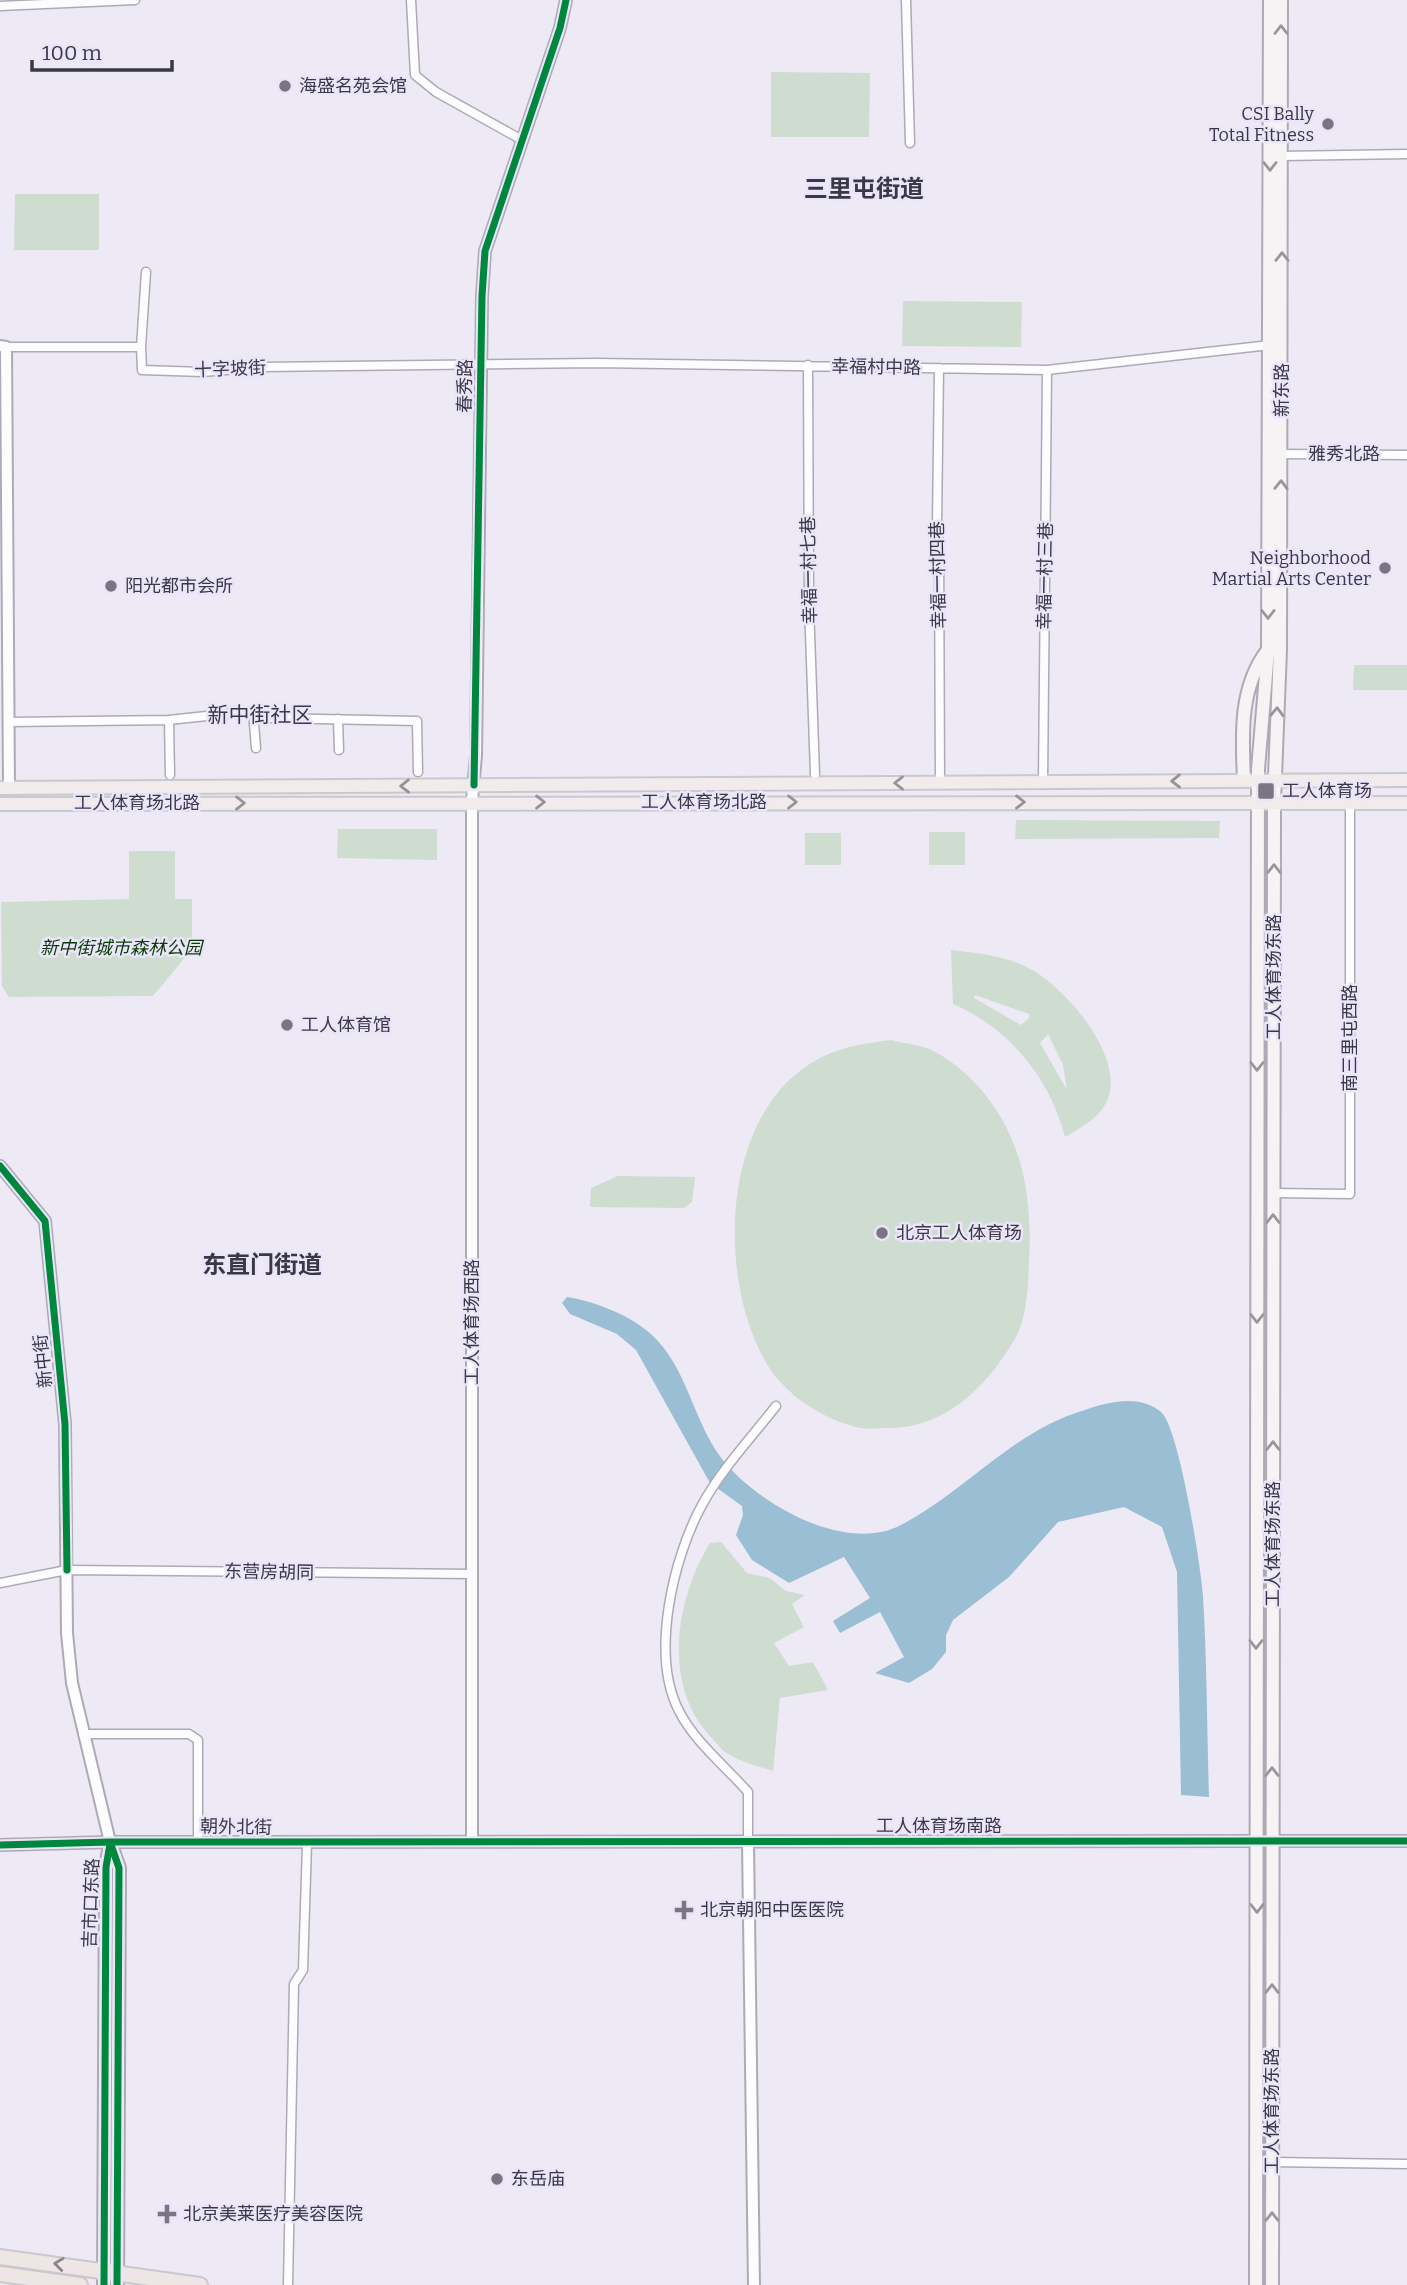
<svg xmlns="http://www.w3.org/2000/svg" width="1407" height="2285" font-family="Bitter,'Noto Sans SC',serif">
	<rect width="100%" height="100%" fill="#edeaf6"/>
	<path fill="#ceddd0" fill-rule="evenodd" d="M771 72 870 73 869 137H771Z
		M15 194H99V250H14Z
		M903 301 1022 302 1021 347 902 346Z
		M1354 665H1407V690H1353Z
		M1016 820 1220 821 1219 838 1015 839Z
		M338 829H437V860L337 858Z
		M929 832H965V865H929Z
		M805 833H841V865H805Z
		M129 851H175V899H192V949L153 996 9 997 2 986 1 902 129 899Z
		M951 950C979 953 1009 956 1034 971 1068 991 1133 1065 1103 1108 1094 1121 1078 1129 1065 1137 1050 1078 1009 1028 953 1004ZM975 995 1029 1014V1018L1021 1025 974 998ZM1048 1034 1063 1065 1067 1090 1040 1043Z
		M891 1040C902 1043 913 1044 923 1047 940 1052 956 1065 969 1077 1021 1127 1033 1192 1029 1263 1028 1288 1027 1321 1013 1342 986 1387 945 1428 889 1428 879 1428 866 1430 856 1427 823 1419 787 1396 768 1366 715 1279 720 1107 822 1057 844 1046 867 1043 891 1040Z
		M618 1176 695 1177 692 1202 684 1208 590 1207 591 1188Z
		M721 1542 747 1573 770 1578 786 1591 805 1595 792 1604 804 1627 774 1643 789 1666 813 1662 828 1690 780 1698 773 1771C758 1766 741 1762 728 1754 721 1750 715 1741 709 1735 662 1683 676 1598 710 1543Z"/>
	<path fill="#9abed4" d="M567 1297C597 1302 636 1317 657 1340 690 1375 695 1429 727 1465 763 1506 843 1551 897 1527 963 1494 1012 1431 1085 1410 1109 1402 1139 1394 1161 1412 1179 1427 1201 1567 1203 1596 1207 1662 1207 1730 1209 1797L1181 1795 1177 1572 1162 1527 1124 1507 1058 1522 1009 1577 953 1620 946 1635V1652L932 1669 909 1683 875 1673 904 1657 880 1612 840 1633 833 1621 870 1598 844 1557 789 1583 752 1560 736 1535 743 1515 742 1506 710 1483 636 1350 617 1334 570 1314 562 1303Z"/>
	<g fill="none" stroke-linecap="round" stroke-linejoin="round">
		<defs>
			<path id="minor" d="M411 0 415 75 436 92 522 140
				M906 0 910 143
				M0 6 135 0
				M1282 156 1407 154
				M146 272 141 347 142 370 203 372 262 367 597 363 1047 370 1270 345
				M6 347H141
				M808 365 809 604 815 774
				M939 368 937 525 939 545 940 783
				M1282 454 1407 455
				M253 711 256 748
				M338 719 339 750
				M9 722 169 720
				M170 775 169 720 253 711 271 718 417 721 418 772
				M1043 782 1047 370
				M1273 1193 1350 1194V804
				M0 1583 67 1570 472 1574
				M83 1734H189L198 1740V1843
				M748 1843V1792C726 1767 694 1741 679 1711 650 1655 673 1558 702 1505 721 1470 751 1438 776 1406
				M1272 2162 1407 2164
				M288 2285 294 1984 303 1970 307 1844"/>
			<path id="tertiary" d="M0 346 6 347 9 788
				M0 1166 45 1221 65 1424 67 1633 72 1683 110 1842
				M472 1842V801L476 755 482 296 485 251 560 28 566 0
				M748 1843 754 2285
				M0 1845 110 1842 1407 1841"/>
			<path id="secondary" d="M1244 780C1242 736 1239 688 1267 651
				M110 1842 119 1868 117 2285
				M104 2285 106 1867 110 1845
				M1256 2285 1258 769 1268 651 1270 0
				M1272 2285 1274 802 1280 650 1281 0"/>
			<path id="primary" d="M0 788 1407 780
				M0 804 1407 803"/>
			<path id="trunk" d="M0 2257 200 2285
				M0 2274 80 2285"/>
		</defs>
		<use href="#minor" stroke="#adaab4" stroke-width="11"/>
		<use href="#tertiary" stroke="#adaab4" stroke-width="14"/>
		<use href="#secondary" stroke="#adaab4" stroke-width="16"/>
		<use href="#primary" stroke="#cac8cf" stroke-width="16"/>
		<use href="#trunk" stroke="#cac8cf" stroke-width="18"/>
		<use href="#minor" stroke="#fcfcfe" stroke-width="8"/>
		<use href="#tertiary" stroke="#fcfcfe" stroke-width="10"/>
		<use href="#secondary" stroke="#f6f3f5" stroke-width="12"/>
		<use href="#primary" stroke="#f1ebeb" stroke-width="12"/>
		<use href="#trunk" stroke="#eee5e5" stroke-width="14"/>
		<defs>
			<path id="cycleway" d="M474 785 482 296 485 251 560 28 566 0
				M0 1166 45 1221 65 1424 67 1570
				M110 1842 119 1868 117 2285
				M0 1845 110 1842 1407 1841
				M104 2285 106 1867 110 1844"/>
		</defs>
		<use href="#cycleway" stroke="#eae5fb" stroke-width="11"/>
		<use href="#cycleway" stroke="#00873e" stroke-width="7"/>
	</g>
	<defs><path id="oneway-chevron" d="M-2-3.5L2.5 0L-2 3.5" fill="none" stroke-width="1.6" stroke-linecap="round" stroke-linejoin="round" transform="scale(1.75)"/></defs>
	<g stroke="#98969c">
		<use href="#oneway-chevron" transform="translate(1281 30) rotate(-90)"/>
		<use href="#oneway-chevron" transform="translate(1270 166) rotate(90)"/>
		<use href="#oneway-chevron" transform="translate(1282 257) rotate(-90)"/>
		<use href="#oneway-chevron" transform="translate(1281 485) rotate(-89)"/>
		<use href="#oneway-chevron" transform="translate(1268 614) rotate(90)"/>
		<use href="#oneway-chevron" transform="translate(1277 712) rotate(-88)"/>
		<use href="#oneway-chevron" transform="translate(1274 869) rotate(-90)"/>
		<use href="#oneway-chevron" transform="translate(1257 1066) rotate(90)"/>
		<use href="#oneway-chevron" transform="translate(1273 1219) rotate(-90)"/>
		<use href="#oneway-chevron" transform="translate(1257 1318) rotate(90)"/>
		<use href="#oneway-chevron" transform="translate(1273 1446) rotate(-90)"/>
		<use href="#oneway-chevron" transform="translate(1256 1644) rotate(90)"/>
		<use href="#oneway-chevron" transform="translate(1272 1772) rotate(-90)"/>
		<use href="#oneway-chevron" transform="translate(1257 1908) rotate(90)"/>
		<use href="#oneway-chevron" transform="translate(1272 1989) rotate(-90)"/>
		<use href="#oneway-chevron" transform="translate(1272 2217) rotate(-90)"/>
	</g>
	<g stroke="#969296">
		<use href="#oneway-chevron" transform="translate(1176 781) rotate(179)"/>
		<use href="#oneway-chevron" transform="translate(899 783) rotate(180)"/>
		<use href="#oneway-chevron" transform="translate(405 786) rotate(179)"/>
		<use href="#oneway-chevron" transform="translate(540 802)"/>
		<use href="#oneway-chevron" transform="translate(792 802)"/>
		<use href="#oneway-chevron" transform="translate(1020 802)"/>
		<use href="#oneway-chevron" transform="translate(240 803)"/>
	</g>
	<use stroke="#8b868b" href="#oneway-chevron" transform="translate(59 2264) rotate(-173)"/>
	<g fill="#797681" stroke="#eae5fb" stroke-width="2.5">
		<circle cx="285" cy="86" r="7"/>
		<circle cx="1328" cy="124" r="7"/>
		<circle cx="1385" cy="568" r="7"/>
		<circle cx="111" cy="586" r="7"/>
		<rect x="1257" y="782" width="18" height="18" rx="3.5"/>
		<circle cx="287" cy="1025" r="7"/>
		<circle cx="882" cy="1233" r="7"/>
		<path d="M680.5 1899.5h7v7h7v7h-7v7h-7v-7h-7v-7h7z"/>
		<circle cx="497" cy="2179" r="7"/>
		<path d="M163.5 2203.5h7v7h7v7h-7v7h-7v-7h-7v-7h7z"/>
	</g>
	<g text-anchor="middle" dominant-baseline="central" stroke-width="5" stroke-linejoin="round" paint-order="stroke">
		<g font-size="18" fill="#3a3842" stroke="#eae5fb" text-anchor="start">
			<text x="299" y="86">海盛名苑会馆</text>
			<text x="1314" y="114" text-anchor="end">CSI Bally<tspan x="1314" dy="21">Total Fitness</tspan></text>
			<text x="1371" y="558" text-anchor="end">Neighborhood<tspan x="1371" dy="21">Martial Arts Center</tspan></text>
			<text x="125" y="586">阳光都市会所</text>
			<text x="1282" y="791">工人体育场</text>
			<text x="301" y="1025">工人体育馆</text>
			<text x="896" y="1233">北京工人体育场</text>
			<text x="700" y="1910">北京朝阳中医医院</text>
			<text x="511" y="2179">东岳庙</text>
			<text x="183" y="2214">北京美莱医疗美容医院</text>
		</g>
		<g font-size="18" fill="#3a3842" stroke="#eae5fb">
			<text transform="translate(876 367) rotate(1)">幸福村中路</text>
			<text transform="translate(230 369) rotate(-2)">十字坡街</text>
			<text transform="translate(465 386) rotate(-89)">春秀路</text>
			<text transform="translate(1282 390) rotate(-90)">新东路</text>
			<text x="1344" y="454">雅秀北路</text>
			<text transform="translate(809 570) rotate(-91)">幸福一村七巷</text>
			<text transform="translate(938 575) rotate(-91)">幸福一村四巷</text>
			<text transform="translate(1045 576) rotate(-89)">幸福一村三巷</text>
			<text x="704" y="802">工人体育场北路</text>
			<text x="137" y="803">工人体育场北路</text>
			<text transform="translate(1274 977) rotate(-90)">工人体育场东路</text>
			<text transform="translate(1350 1038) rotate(-90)">南三里屯西路</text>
			<text transform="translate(472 1322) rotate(-90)">工人体育场西路</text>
			<text transform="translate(43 1361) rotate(-96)">新中街</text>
			<text transform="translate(1273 1544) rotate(-90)">工人体育场东路</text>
			<text transform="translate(269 1572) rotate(1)">东营房胡同</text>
			<text x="939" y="1826">工人体育场南路</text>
			<text transform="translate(236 1827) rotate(1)">朝外北街</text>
			<text transform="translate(91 1903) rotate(-88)">吉市口东路</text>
			<text transform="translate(1272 2111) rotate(-90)">工人体育场东路</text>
		</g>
		<g font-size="18" font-style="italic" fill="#0a3b02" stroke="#eae5fb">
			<text x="121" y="948">新中街城市森林公园</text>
		</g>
		<g font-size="21" fill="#3a3842" stroke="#eae5fb">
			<text x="260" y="715">新中街社区</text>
		</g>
		<g font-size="24" font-weight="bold" fill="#3a3842" stroke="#eae5fb">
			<text x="864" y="189">三里屯街道</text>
			<text x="262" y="1265">东直门街道</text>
		</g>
	</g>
	<path d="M32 60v10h140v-10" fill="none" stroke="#3a3842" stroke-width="3.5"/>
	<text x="42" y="60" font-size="21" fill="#3a3842" stroke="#eae5fb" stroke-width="5" paint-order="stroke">100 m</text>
</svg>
